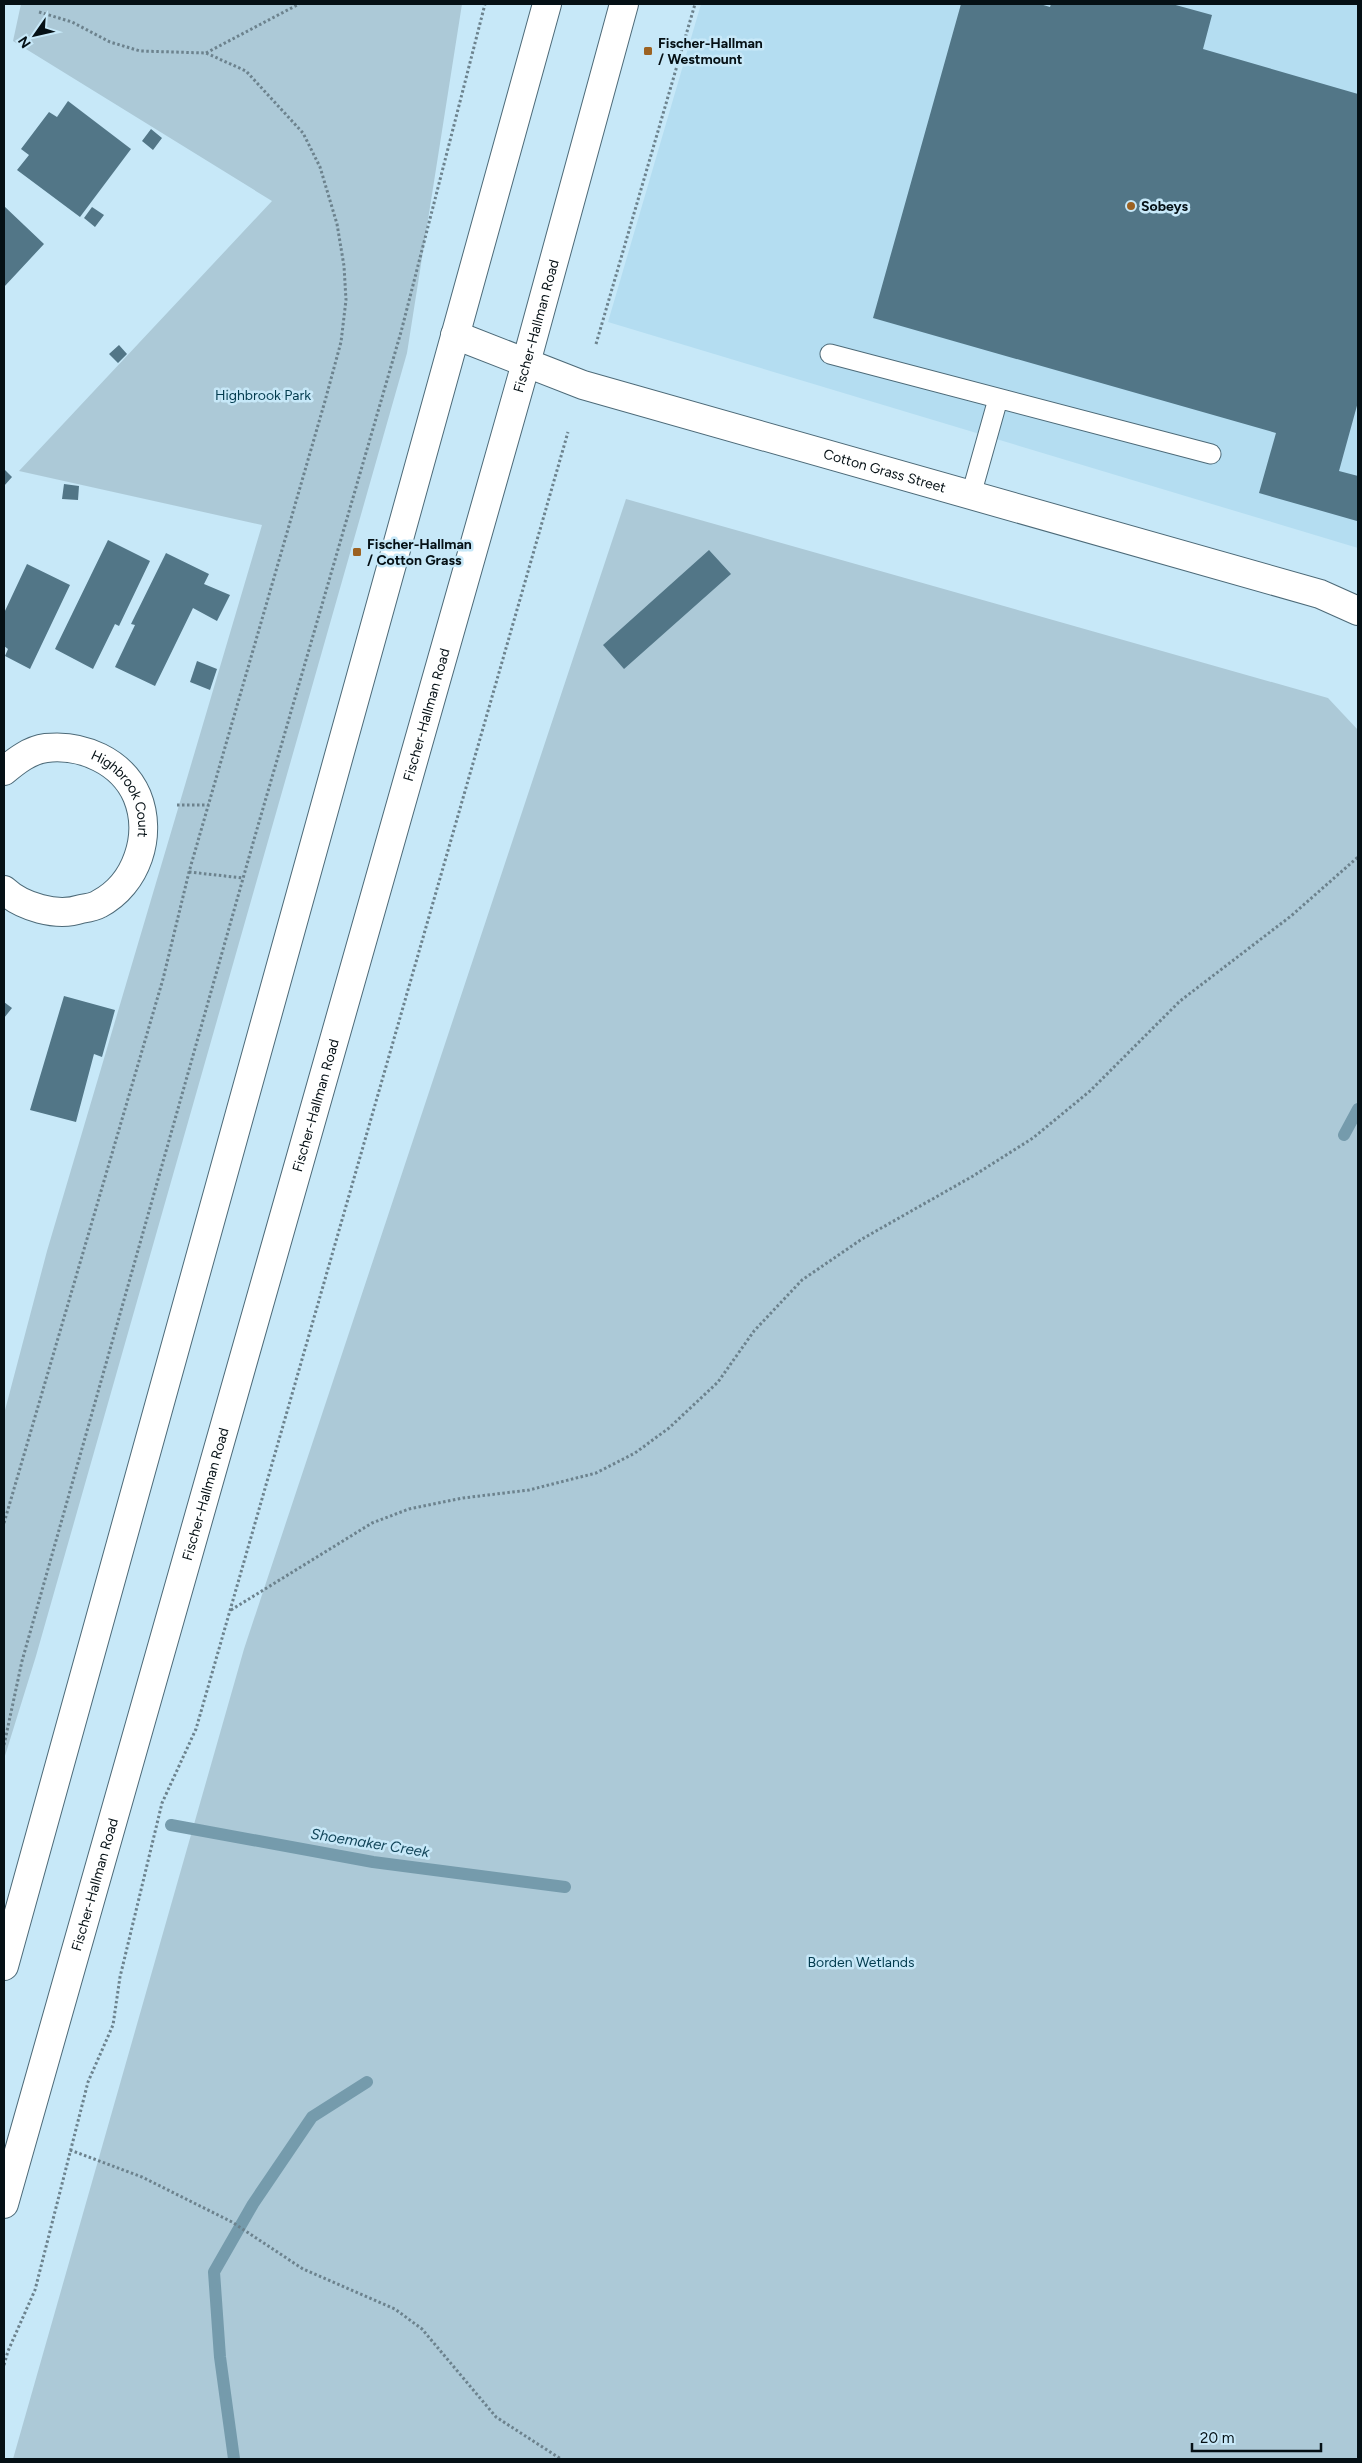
<svg xmlns="http://www.w3.org/2000/svg" width="1362" height="2463" font-family="Figtree,sans-serif">
	<rect width="100%" height="100%" fill="#c7e8f8"/>
	<path fill="#b4ddf1" d="M701 4H1358V548L608 322Z"/>
	<path fill="#acc9d7" d="M21 4H462L407 353 36 1656 4 1759V1414L47 1251 262 525 19 471 272 201 13 41Z
		M626 499 1328 698 1358 730V2459H13L244 1649Z"/>
	<g fill="none" stroke-linecap="round" stroke-linejoin="round">
		<path stroke="#759bac" stroke-width="12" d="M1344 1135 1358 1109
			M171 1825 373 1862 565 1887
			M234 2459 220 2357 214 2272 253 2204 312 2117 367 2082"/>
	</g>
	<path fill="#527687" d="M961 4H1040L1050 7 1051 4H1172L1212 15 1203 49 1358 94V402L1339 471 1358 476 1357 521 1259 493 1276 433 873 318Z
		M68 101 131 149 80 217 17 170 29 155 21 149 49 112 57 117Z
		M151 129 162 138 153 150 142 141Z
		M4 206 44 244 4 287Z
		M92 207 104 215 95 227 84 218Z
		M119 345 127 354 118 363 109 354Z
		M4 469 12 477 4 486Z
		M64 484 79 486 78 500 62 499Z
		M108 540 150 561 119 626 115 624 93 669 55 649Z
		M709 550 731 574 624 669 603 645Z
		M166 553 209 574 204 584 230 595 217 621 193 608 155 686 115 667 135 625 131 624Z
		M27 564 70 585 30 669 5 656 8 649 4 646V613Z
		M197 661 217 669 210 690 190 682Z
		M64 996 115 1010 102 1057 94 1054 76 1122 30 1110Z
		M4 1002 12 1008 4 1018Z"/>
	<g fill="none" stroke-linecap="round" stroke-linejoin="round">
		<defs>
			<path id="service" d="M830 354 1211 454
				M971 495 998 399"/>
			<g id="minor">
				<path id="s1" d="M455 335 583 385 1320 594 1358 611"/>
				<path id="s2" d="M4 771C16 761 30 750 46 748 82 744 122 761 137 796 153 835 137 884 99 904 94 907 87 908 81 909 57 917 22 907 4 890"/>
			</g>
			<g id="secondary">
				<path d="M4 1966 547 4"/>
				<path id="s3" d="M4 2204 526 363 624 4"/>
			</g>
		</defs>
		<use href="#service" stroke="#4d6a78" stroke-width="21"/>
		<use href="#minor" stroke="#4d6a78" stroke-width="30"/>
		<use href="#secondary" stroke="#4d6a78" stroke-width="30"/>
		<path stroke="#6c828d" stroke-width="3" stroke-dasharray="2.5 2.5" stroke-linecap="butt" d="M206 53 299 4
			M596 344 695 4
			M177 805H209
			M189 872 243 878
			M4 1523 163 979 189 872 325 401 341 342 346 300 344 266 337 224 320 167 303 133 246 71 206 53 140 51 110 42 72 22 39 12
			M231 1610 372 1523 409 1509 463 1498 529 1490 596 1473 635 1453 669 1428 718 1382 754 1331 802 1280 862 1239 973 1176 1033 1138 1090 1091 1180 1001 1291 916 1358 857
			M4 1745 22 1661 255 836 401 332 485 4
			M70 2150 142 2177 232 2222 303 2269 395 2309 422 2329 496 2417 561 2459
			M4 2365 8 2351 35 2290 88 2082 113 2025 120 1977 162 1803 196 1729 568 432"/>
		<use href="#service" stroke="#fff" stroke-width="19"/>
		<use href="#minor" stroke="#fff" stroke-width="28"/>
		<use href="#secondary" stroke="#fff" stroke-width="28"/>
	</g>
	<g fill="#9c6222" stroke="#c7e8f8" stroke-width="2">
		<rect x="643" y="46" width="10" height="10" rx="2.5"/>
		<circle cx="1131" cy="206" r="5"/>
		<rect x="352" y="547" width="10" height="10" rx="2.5"/>
	</g>
	<g text-anchor="middle" dominant-baseline="central" stroke-width="5" stroke-linejoin="round" paint-order="stroke">
		<g font-size="14" font-weight="bold" fill="#051015" stroke="#c7e8f8" text-anchor="start">
			<text x="658" y="43">Fischer-Hallman<tspan x="658" dy="16">/ Westmount</tspan></text>
			<text x="1141" y="206">Sobeys</text>
			<text x="367" y="544">Fischer-Hallman<tspan x="367" dy="16">/ Cotton Grass</tspan></text>
		</g>
		<g font-size="14" fill="#051015" stroke="#c7e8f8">
			<text stroke="none"><textPath href="#s3" startOffset="1952">Fischer-Hallman Road</textPath></text>
			<text stroke="none"><textPath href="#s1" startOffset="451">Cotton Grass Street</textPath></text>
			<text stroke="none"><textPath href="#s3" startOffset="1548">Fischer-Hallman Road</textPath></text>
			<text stroke="none"><textPath href="#s2" startOffset="148">Highbrook Court</textPath></text>
			<text stroke="none"><textPath href="#s3" startOffset="1142">Fischer-Hallman Road</textPath></text>
			<text stroke="none"><textPath href="#s3" startOffset="738">Fischer-Hallman Road</textPath></text>
			<text stroke="none"><textPath href="#s3" startOffset="332">Fischer-Hallman Road</textPath></text>
		</g>
		<g font-size="14" fill="#023b4e" stroke="#c7e8f8">
			<text x="263" y="395">Highbrook Park</text>
			<text x="861" y="1962">Borden Wetlands</text>
		</g>
		<g font-size="15" font-style="italic" fill="#14475b" stroke="#c7e8f8">
			<text transform="translate(370 1843) rotate(9)">Shoemaker Creek</text>
		</g>
	</g>
	<rect width="1362" height="2463" fill="none" stroke="#051015" stroke-width="10"/>
	<g transform="translate(35 35) rotate(236)" stroke="#c7e8f8" stroke-width="4" paint-order="stroke">
	<path d="M0-4L9 19L0 12L-9 19Z" fill="#051015"/>
	<text y="-8" font-size="14" font-weight="bold" text-anchor="middle" fill="#051015">N</text>
	</g>
	<path d="M1192 2443v8h129v-8" fill="none" stroke="#051015" stroke-width="2.5"/>
	<text x="1200" y="2443" font-size="15" fill="#051015" stroke="#c7e8f8" stroke-width="4" paint-order="stroke">20 m</text>
</svg>
